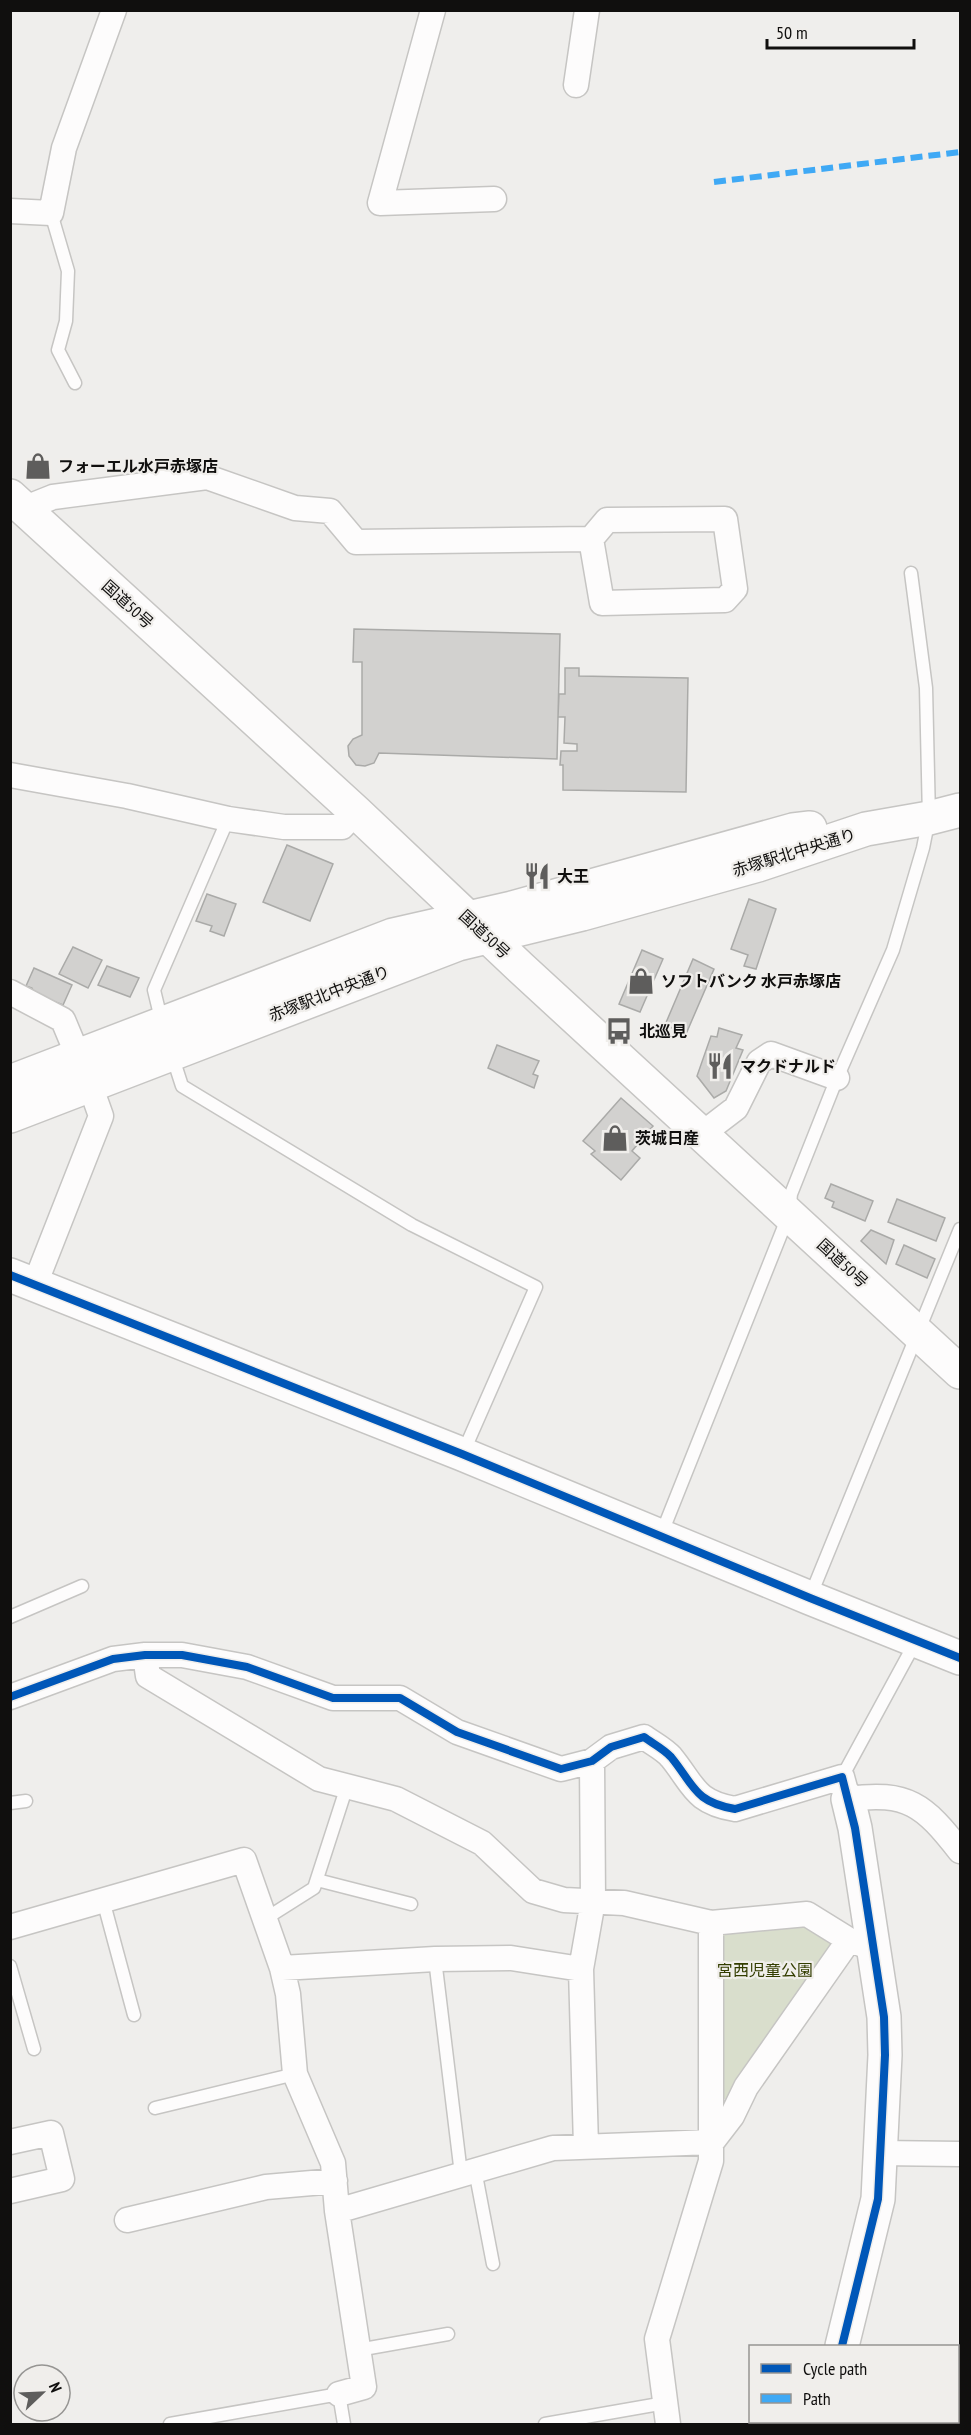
<svg xmlns="http://www.w3.org/2000/svg" width="971" height="2435" font-family="'PT Sans Narrow','Noto Sans JP',sans-serif">
	<rect width="100%" height="100%" fill="#efeeec"/>
	<path fill="#d9decc" d="M805 1924 834 1947 734 2100 718 2098 722 1929Z"/>
	<path fill="#d2d1cf" stroke="#aaaaa8" stroke-width="1.5" d="M354 629 560 634 557 759 379 753 374 763 365 766 356 765 349 756 348 746 353 739 362 735V662H353Z
		M565 668H579V676L688 678 686 792 563 790V765H560L561 751H577V744L564 743 565 717H558L559 694H565Z
		M287 845 333 864 310 921 263 902Z
		M207 894 236 904 224 936 210 931 212 926 196 921Z
		M749 899 776 909 756 969 744 966 748 955 731 949Z
		M73 947 102 960 88 988 59 974Z
		M642 950 663 959 640 1012 619 1004Z
		M693 959 714 969 686 1034 665 1025Z
		M107 966 139 978 130 997 98 985Z
		M34 968 72 985 63 1005 35 994 32 988 26 986Z
		M719 1028 742 1035 736 1048 743 1050 726 1091 714 1098 697 1076 711 1036 717 1037Z
		M497 1045 539 1061 533 1074 538 1076 534 1088 488 1068Z
		M621 1098 653 1126 632 1151 640 1158 621 1180 591 1154 595 1151 583 1141Z
		M831 1184 873 1201 865 1221 832 1207 834 1202 825 1198Z
		M897 1199 945 1218 936 1241 888 1222Z
		M871 1230 894 1240 886 1264 861 1241Z
		M904 1245 935 1259 927 1278 896 1264Z"/>
	<g fill="none" stroke-linecap="round" stroke-linejoin="round">
		<defs>
			<path id="lane" d="M51 213 68 271 66 321 58 350 75 383
				M162 1023 154 990 228 819
				M172 1055 182 1086 412 1225 536 1287 463 1453
				M661 1535 789 1214 791 1194 837 1078 893 950 923 848 929 818 926 688 911 573
				M810 1597 960 1229
				M10 1617 82 1586
				M842 1777 916 1641
				M10 1803 26 1801
				M317 1880 411 1904
				M103 1900 134 2015
				M265 1919 314 1888 347 1786
				M435 1959 461 2174
				M10 1966 34 2049
				M155 2108 295 2074
				M475 2170 493 2264
				M358 2350 448 2334
				M170 2424 339 2394 344 2424
				M545 2424 665 2403"/>
			<path id="street" d="M433 10 380 203 494 199
				M576 85 587 10
				M10 211 51 213 64 148 114 10
				M23 509 53 497 207 477 295 508 330 511 356 542 591 539 607 520 725 519 735 589 725 600 602 603 591 539
				M10 775 127 796 228 819 284 827H342L356 812
				M10 992 63 1020 78 1056
				M702 1134 736 1108 759 1062 771 1054 837 1078
				M35 1284 101 1116 90 1085
				M145 1655 148 1676 319 1779 396 1799 482 1843 533 1891 564 1900 624 1903 711 1923 807 1914 849 1940 873 1948
				M10 1697 113 1659 145 1655H182L247 1667 333 1698H400L457 1732 561 1769 592 1761 611 1747 644 1737C652 1743 664 1749 671 1757 694 1785 694 1802 735 1809L842 1777 848 1799C908 1791 924 1805 960 1851
				M10 1927 244 1860 282 1968 288 1994 295 2074 333 2163 337 2211 364 2387 339 2394
				M282 1968 435 1959 511 1958 581 1969
				M10 2142 51 2133 62 2179 10 2191
				M586 2146 581 1969 593 1901 592 1761
				M880 2153 960 2154
				M337 2211 553 2148 712 2142 732 2116 746 2087 849 1940
				M127 2220 266 2187 335 2181
				M668 2424 657 2339 711 2161V1923"/>
			<path id="secondary" d="M10 1082 393 935 512 908 793 830 810 828
				M10 1116 458 944 582 914 758 865 866 829 929 818 960 810
				M10 1275 462 1454 810 1598 960 1658
				M842 2346 878 2199 885 2055 884 2017 855 1828 848 1799
				M823 2424 824 2422"/>
			<path id="highway" d="M10 496 356 812 521 968 960 1372"/>
		</defs>
		<use href="#lane" stroke="#c6c5c3" stroke-width="15"/>
		<use href="#street" stroke="#c6c5c3" stroke-width="27"/>
		<use href="#secondary" stroke="#c6c5c3" stroke-width="36"/>
		<use href="#highway" stroke="#c6c5c3" stroke-width="36"/>
		<use href="#lane" stroke="#fdfcfc" stroke-width="12"/>
		<use href="#street" stroke="#fdfcfc" stroke-width="24"/>
		<use href="#secondary" stroke="#fdfcfc" stroke-width="33"/>
		<use href="#highway" stroke="#fdfcfc" stroke-width="33"/>
		<path stroke="#3fa9f5" stroke-width="6" stroke-dasharray="12 6" stroke-linecap="butt" d="M714 182 960 152"/>
		<defs>
			<path id="cycleway" d="M10 1275 462 1454 810 1598 960 1658
				M10 1697 113 1659 145 1655H182L247 1667 333 1698H400L457 1732 561 1769 592 1761 611 1747 644 1737C652 1743 664 1749 671 1757 694 1785 694 1802 735 1809L842 1777 855 1828 884 2017 885 2055 878 2199 842 2346"/>
		</defs>
		<use href="#cycleway" stroke="#f0eeeb" stroke-width="11"/>
		<use href="#cycleway" stroke="#0057b8" stroke-width="8"/>
	</g>
	<defs>
		<symbol id="shop-bare" viewBox="-9 -9 18 18"><path d="M-5-2.5h2.3a2.7 3.5 0 0 1 5.4 0H5L5.5 6h-11ZM-1.5-2.5h3a1.5 2.3 0 0 0-3 0Z" fill="#5e5d5c" stroke="#f0eeeb" stroke-width="2.5" paint-order="stroke"/></symbol>
		<symbol id="restaurant-bare" viewBox="-9 -9 18 18"><path d="M-5-6h1v4h1v-4h1v4h1v-4h1v5L-1.5 .5V6h-2V.5L-5-1ZM5-6V6H3V1.5H1.5Q1.5-4 5-6Z" fill="#5e5d5c" stroke="#f0eeeb" stroke-width="2.5" paint-order="stroke"/></symbol>
		<symbol id="bus-bare" viewBox="-9 -9 18 18"><path d="M-5-6H5V4H4V6H2V4H-2V6H-4V4H-5ZM-3.5-4V0h7V-4ZM-3.5 1.2v1.5H-2V1.2ZM2 1.2v1.5H3.5V1.2Z" fill="#5e5d5c" stroke="#f0eeeb" stroke-width="2.5" paint-order="stroke"/></symbol>
	</defs>
	<g fill-rule="evenodd">
		<use href="#shop-bare" x="19" y="447" width="38" height="38"/>
		<use href="#restaurant-bare" x="518" y="857" width="38" height="38"/>
		<use href="#shop-bare" x="622" y="962" width="38" height="38"/>
		<use href="#bus-bare" x="600" y="1012" width="38" height="38"/>
		<use href="#restaurant-bare" x="701" y="1047" width="38" height="38"/>
		<use href="#shop-bare" x="596" y="1119" width="38" height="38"/>
	</g>
	<g text-anchor="middle" dominant-baseline="central" stroke-width="4.5" stroke-linejoin="round" paint-order="stroke">
		<g font-size="16" font-weight="bold" fill="#100f0e" stroke="#f0eeeb" text-anchor="start">
			<text x="58" y="466">フォーエル水戸赤塚店</text>
			<text x="557" y="876">大王</text>
			<text x="661" y="981">ソフトバンク 水戸赤塚店</text>
			<text x="639" y="1031">北巡見</text>
			<text x="740" y="1066">マクドナルド</text>
			<text x="635" y="1138">茨城日産</text>
		</g>
		<g font-size="16" fill="#100f0e" stroke="#f0eeeb">
			<text transform="translate(128 604) rotate(42)">国道50号</text>
			<text transform="translate(794 852) rotate(-17)">赤塚駅北中央通り</text>
			<text transform="translate(485 934) rotate(43)">国道50号</text>
			<text transform="translate(329 993) rotate(-21)">赤塚駅北中央通り</text>
			<text transform="translate(843 1263) rotate(43)">国道50号</text>
		</g>
		<g font-size="16" fill="#333d00" stroke="#f0eeeb">
			<text x="765" y="1970">宮西児童公園</text>
		</g>
	</g>
	<rect width="971" height="2435" fill="none" stroke="#100f0e" stroke-width="24"/>
	<rect x="749" y="2345" width="210" height="78" fill="#f0eeeb" stroke="#969593" stroke-width="1.5"/>
	<rect x="761" y="2364" width="30" height="9" fill="#0057b8" stroke="#969593" stroke-width="1.5"/>
	<text x="803" y="2375" font-size="18" fill="#100f0e">Cycle path</text>
	<rect x="761" y="2394" width="30" height="9" fill="#3fa9f5" stroke="#969593" stroke-width="1.5"/>
	<text x="803" y="2405" font-size="18" fill="#100f0e">Path</text>
	<g transform="translate(42 2393) rotate(67)"><circle r="28" fill="#f0eeeb" stroke="#969593" stroke-width="1.5"/>
	<path d="M0-4.5L10 22L0 15L-10 22Z" fill="#5e5d5c"/>
	<text y="-9" font-size="16" font-weight="bold" text-anchor="middle" fill="#100f0e">N</text>
	</g>
	<path d="M767 39v9h147v-9" fill="none" stroke="#100f0e" stroke-width="3"/>
	<text x="776" y="39" font-size="18" fill="#100f0e" stroke="#f0eeeb" stroke-width="4.5" paint-order="stroke">50 m</text>
</svg>
